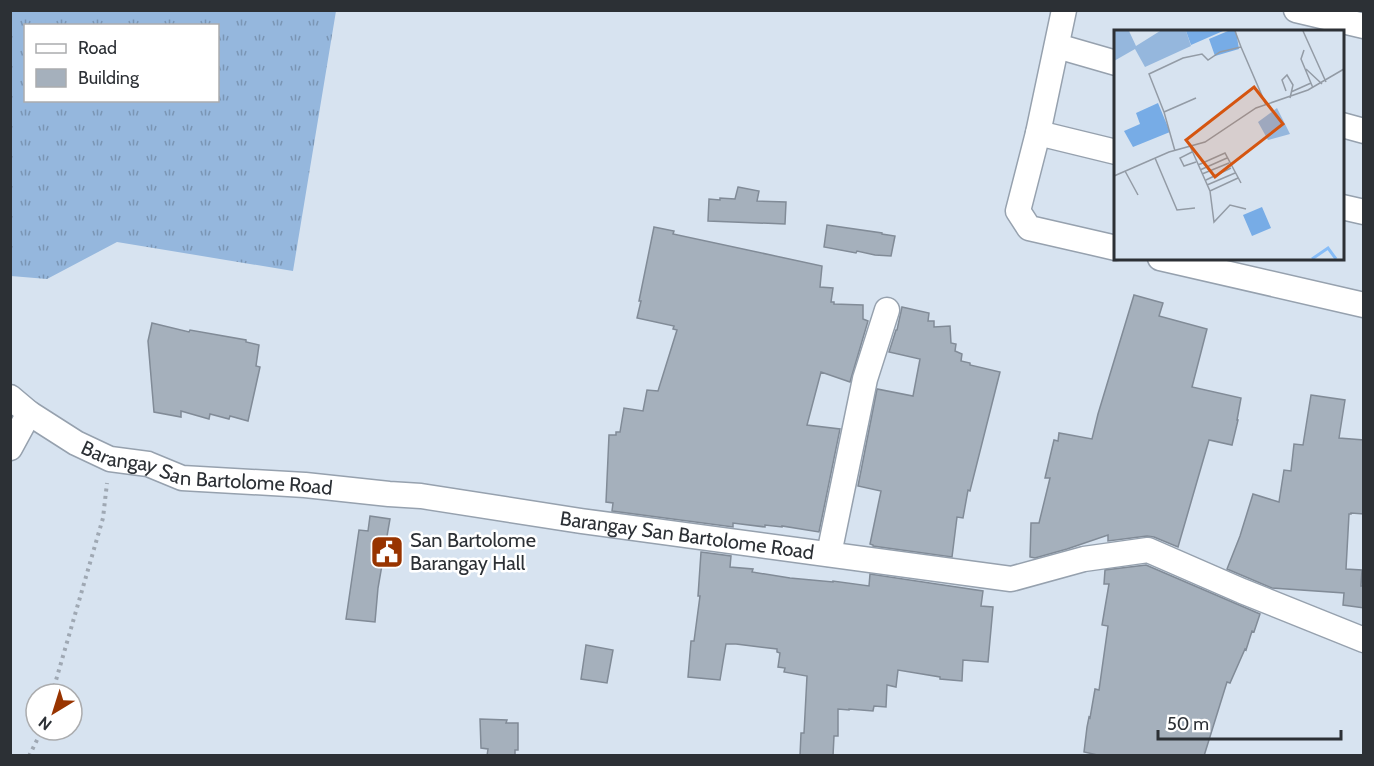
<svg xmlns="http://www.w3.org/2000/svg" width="1374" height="766" font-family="Cabin,sans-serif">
	<defs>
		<pattern id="grass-tufts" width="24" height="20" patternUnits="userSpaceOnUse" patternTransform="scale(1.5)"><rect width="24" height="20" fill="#95b7dd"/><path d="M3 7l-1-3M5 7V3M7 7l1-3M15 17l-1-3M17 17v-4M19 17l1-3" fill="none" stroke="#7a95b4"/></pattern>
	</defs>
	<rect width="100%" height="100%" fill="#d7e3f0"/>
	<path fill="url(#grass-tufts)" fill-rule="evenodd" d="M10 11H336L293 271 117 242 47 279 11 276ZM26 26H218V100H26Z"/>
	<path fill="#a5b0bc" stroke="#818b97" stroke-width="1.5" d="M738 187 759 191 757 201 786 202 785 224 708 221 709 199 720 200V198L735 199Z
		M827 225 882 233V234L895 236 891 256 875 255 857 251 856 253 824 247Z
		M654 227 674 231 673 234 822 266 820 287 833 288 831 302H834V304L863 305V319L868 321 850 382 821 372 807 425 840 429 819 532 782 526V527L765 525V527L733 523V527L612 511 613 503 606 502 609 435H616V432H620L624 408 643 411 647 390 658 391 677 330 673 329 674 326 637 318 641 301H639Z
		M1134 295 1163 303 1159 316 1207 329 1192 387 1241 398 1237 420H1238L1232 445 1209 440 1178 547 1154 537 1147 536 1108 541V535L1067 549 1035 558 1030 557 1031 523H1039L1050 478H1045L1054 440 1058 441 1059 433 1092 439 1098 414Z
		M902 307 929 313 928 321H934V327L950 326 951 343 956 344 955 351 962 354 961 361 970 363V365L1000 372 970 491 968 490 963 518 957 517 952 557 873 546V545L870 544 881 491 858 486 877 389 913 396 920 359 889 352 896 330H897Z
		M152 323 189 332 190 330 246 340V342L259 345 256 366 260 367 248 421 230 416 229 419 210 414 209 419 181 411V417L154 412 148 341Z
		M1311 395 1345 400 1339 438 1364 440V514L1351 513V514H1349L1346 569 1362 570 1361 586H1364V608L1343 605 1344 593 1272 588 1227 569 1240 536 1253 494 1279 502 1284 470 1291 471 1294 444 1303 445Z
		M370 516 390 519 378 588 375 622 346 619 359 530 368 531Z
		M701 552 731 556 730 567 753 569 752 572 790 578 833 582V581L869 586 870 574 983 591 981 606 993 607 988 662 963 660 962 681 940 679V677L898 670 896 687 887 685 886 707 874 706 873 711 849 709V710L838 709V736H834L833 756H800L801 733H804L807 676 784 672 785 668 778 667 780 653 777 652V649L736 644H726L720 680 688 677 691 641H694L700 596H698Z
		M1146 565 1260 614 1254 632 1252 631 1246 650 1245 649 1230 683 1227 682 1204 756H1102L1084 752 1087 727 1089 717 1090 718 1095 689 1099 690 1108 626 1102 625 1109 584H1104L1105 570Z
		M586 645 613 650 607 683 581 679Z
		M480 719 507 720 506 723H518V750H515V756H487L488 749 481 748Z"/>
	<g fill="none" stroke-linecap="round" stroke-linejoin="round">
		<defs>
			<g id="minor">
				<path d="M1064 10 1038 133 1018 211 1029 228 1116 248"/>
				<path d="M1296 10 1364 26"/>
				<path d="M1057 46 1116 63"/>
				<path d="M1342 125 1364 131"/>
				<path d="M1038 133 1116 152"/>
				<path d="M1342 207 1364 212"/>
				<path d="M1160 258 1364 305"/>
				<path id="s1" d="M10 397 29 413 76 443 110 459 148 464 182 478 305 485 389 494 421 496 581 521 1011 579 1084 559 1148 550 1242 591 1364 640"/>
				<path d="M10 448 29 413"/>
				<path d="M829 554 865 379 887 310"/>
			</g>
		</defs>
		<use href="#minor" stroke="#96a1ae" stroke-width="27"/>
		<path stroke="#9fa8b3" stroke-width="4" stroke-dasharray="3 4.5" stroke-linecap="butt" d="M52 694 103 518 107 483
			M29 756 42 730"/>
		<use href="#minor" stroke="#fff" stroke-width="24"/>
	</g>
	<defs>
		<symbol id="civic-square" viewBox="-11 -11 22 22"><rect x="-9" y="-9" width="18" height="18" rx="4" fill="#983400" stroke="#fff"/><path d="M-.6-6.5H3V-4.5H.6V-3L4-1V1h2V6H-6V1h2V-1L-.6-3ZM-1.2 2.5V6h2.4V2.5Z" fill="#fff"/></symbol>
	</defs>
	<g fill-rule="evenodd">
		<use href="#civic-square" x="368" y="533" width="38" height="38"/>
	</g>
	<g text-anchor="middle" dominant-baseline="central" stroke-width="5" stroke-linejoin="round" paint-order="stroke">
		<g font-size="20" fill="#2c3035" stroke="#fff">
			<text stroke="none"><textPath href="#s1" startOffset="216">Barangay San Bartolome Road</textPath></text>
			<text stroke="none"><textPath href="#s1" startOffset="702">Barangay San Bartolome Road</textPath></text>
		</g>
		<g font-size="20" fill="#2c3035" stroke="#fff" text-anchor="start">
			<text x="410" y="540">San Bartolome<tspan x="410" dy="23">Barangay Hall</tspan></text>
		</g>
	</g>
	<g transform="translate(1114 30)">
		<rect width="230" height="230" fill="#d7e3f0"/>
		<path d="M0 1H15L22 16 46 1H72L77 16 31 37 21 19 0 31ZM163 78 176 104 154 110 144 92Z" fill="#95b7dd"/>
		<path d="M72 1H109L77 15ZM114 1H122L125 19 101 26 95 9ZM44 73 56 102 19 117 10 101 26 94 22 83ZM148 177 157 198 138 206 129 185Z" fill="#77ace6"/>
		<path fill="none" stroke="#87bdf8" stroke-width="3" d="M198 229 214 218 222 229"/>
		<path fill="none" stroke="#939ba5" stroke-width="1.5" d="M189 1 212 52M127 17 152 75M190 20 187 29 199 58M192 39 208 54M172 61 168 50 173 45 179 55 176 68M177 62 197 53M50 82 35 44 69 28 88 24 94 30 106 22 127 17 121 1M76 116 96 161 124 148M61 121 50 82 82 68M78 122 66 128 70 136 82 132M41 128 63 180 81 178M84 135 111 123 127 153M86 140 113 128M11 141 24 165M88 144 115 133M0 146 55 122 91 112 142 78 194 60 230 39M92 150 117 138M93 155 121 143M96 161 100 192 116 175 132 179"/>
		<path fill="#d55510" fill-opacity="0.15" stroke="#d55510" stroke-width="3" d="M140 57 169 94 101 147 72 110Z"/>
		<rect width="230" height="230" fill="none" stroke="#2c3035" stroke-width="3"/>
	</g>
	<rect width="1374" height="766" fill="none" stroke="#2c3035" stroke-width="24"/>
	<rect x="24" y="24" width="195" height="78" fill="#ffffff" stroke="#abacae" stroke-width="1.5"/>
	<rect x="36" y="44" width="30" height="9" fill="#ffffff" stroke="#abacae" stroke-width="1.5"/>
	<text x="78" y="54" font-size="18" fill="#2c3035">Road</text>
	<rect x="36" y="69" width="30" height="18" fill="#a5b0bc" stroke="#abacae" stroke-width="1.5"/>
	<text x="78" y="84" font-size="18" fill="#2c3035">Building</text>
	<g transform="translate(54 712) rotate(218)"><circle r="28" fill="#ffffff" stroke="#abacae" stroke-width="1.5"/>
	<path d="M0-4.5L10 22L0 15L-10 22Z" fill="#983400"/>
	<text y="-9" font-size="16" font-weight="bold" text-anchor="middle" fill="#2c3035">N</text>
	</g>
	<path d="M1158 730v9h183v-9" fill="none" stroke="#2c3035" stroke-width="3"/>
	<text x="1167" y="730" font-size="18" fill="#2c3035" stroke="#ffffff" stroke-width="4.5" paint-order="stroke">50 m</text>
</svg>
